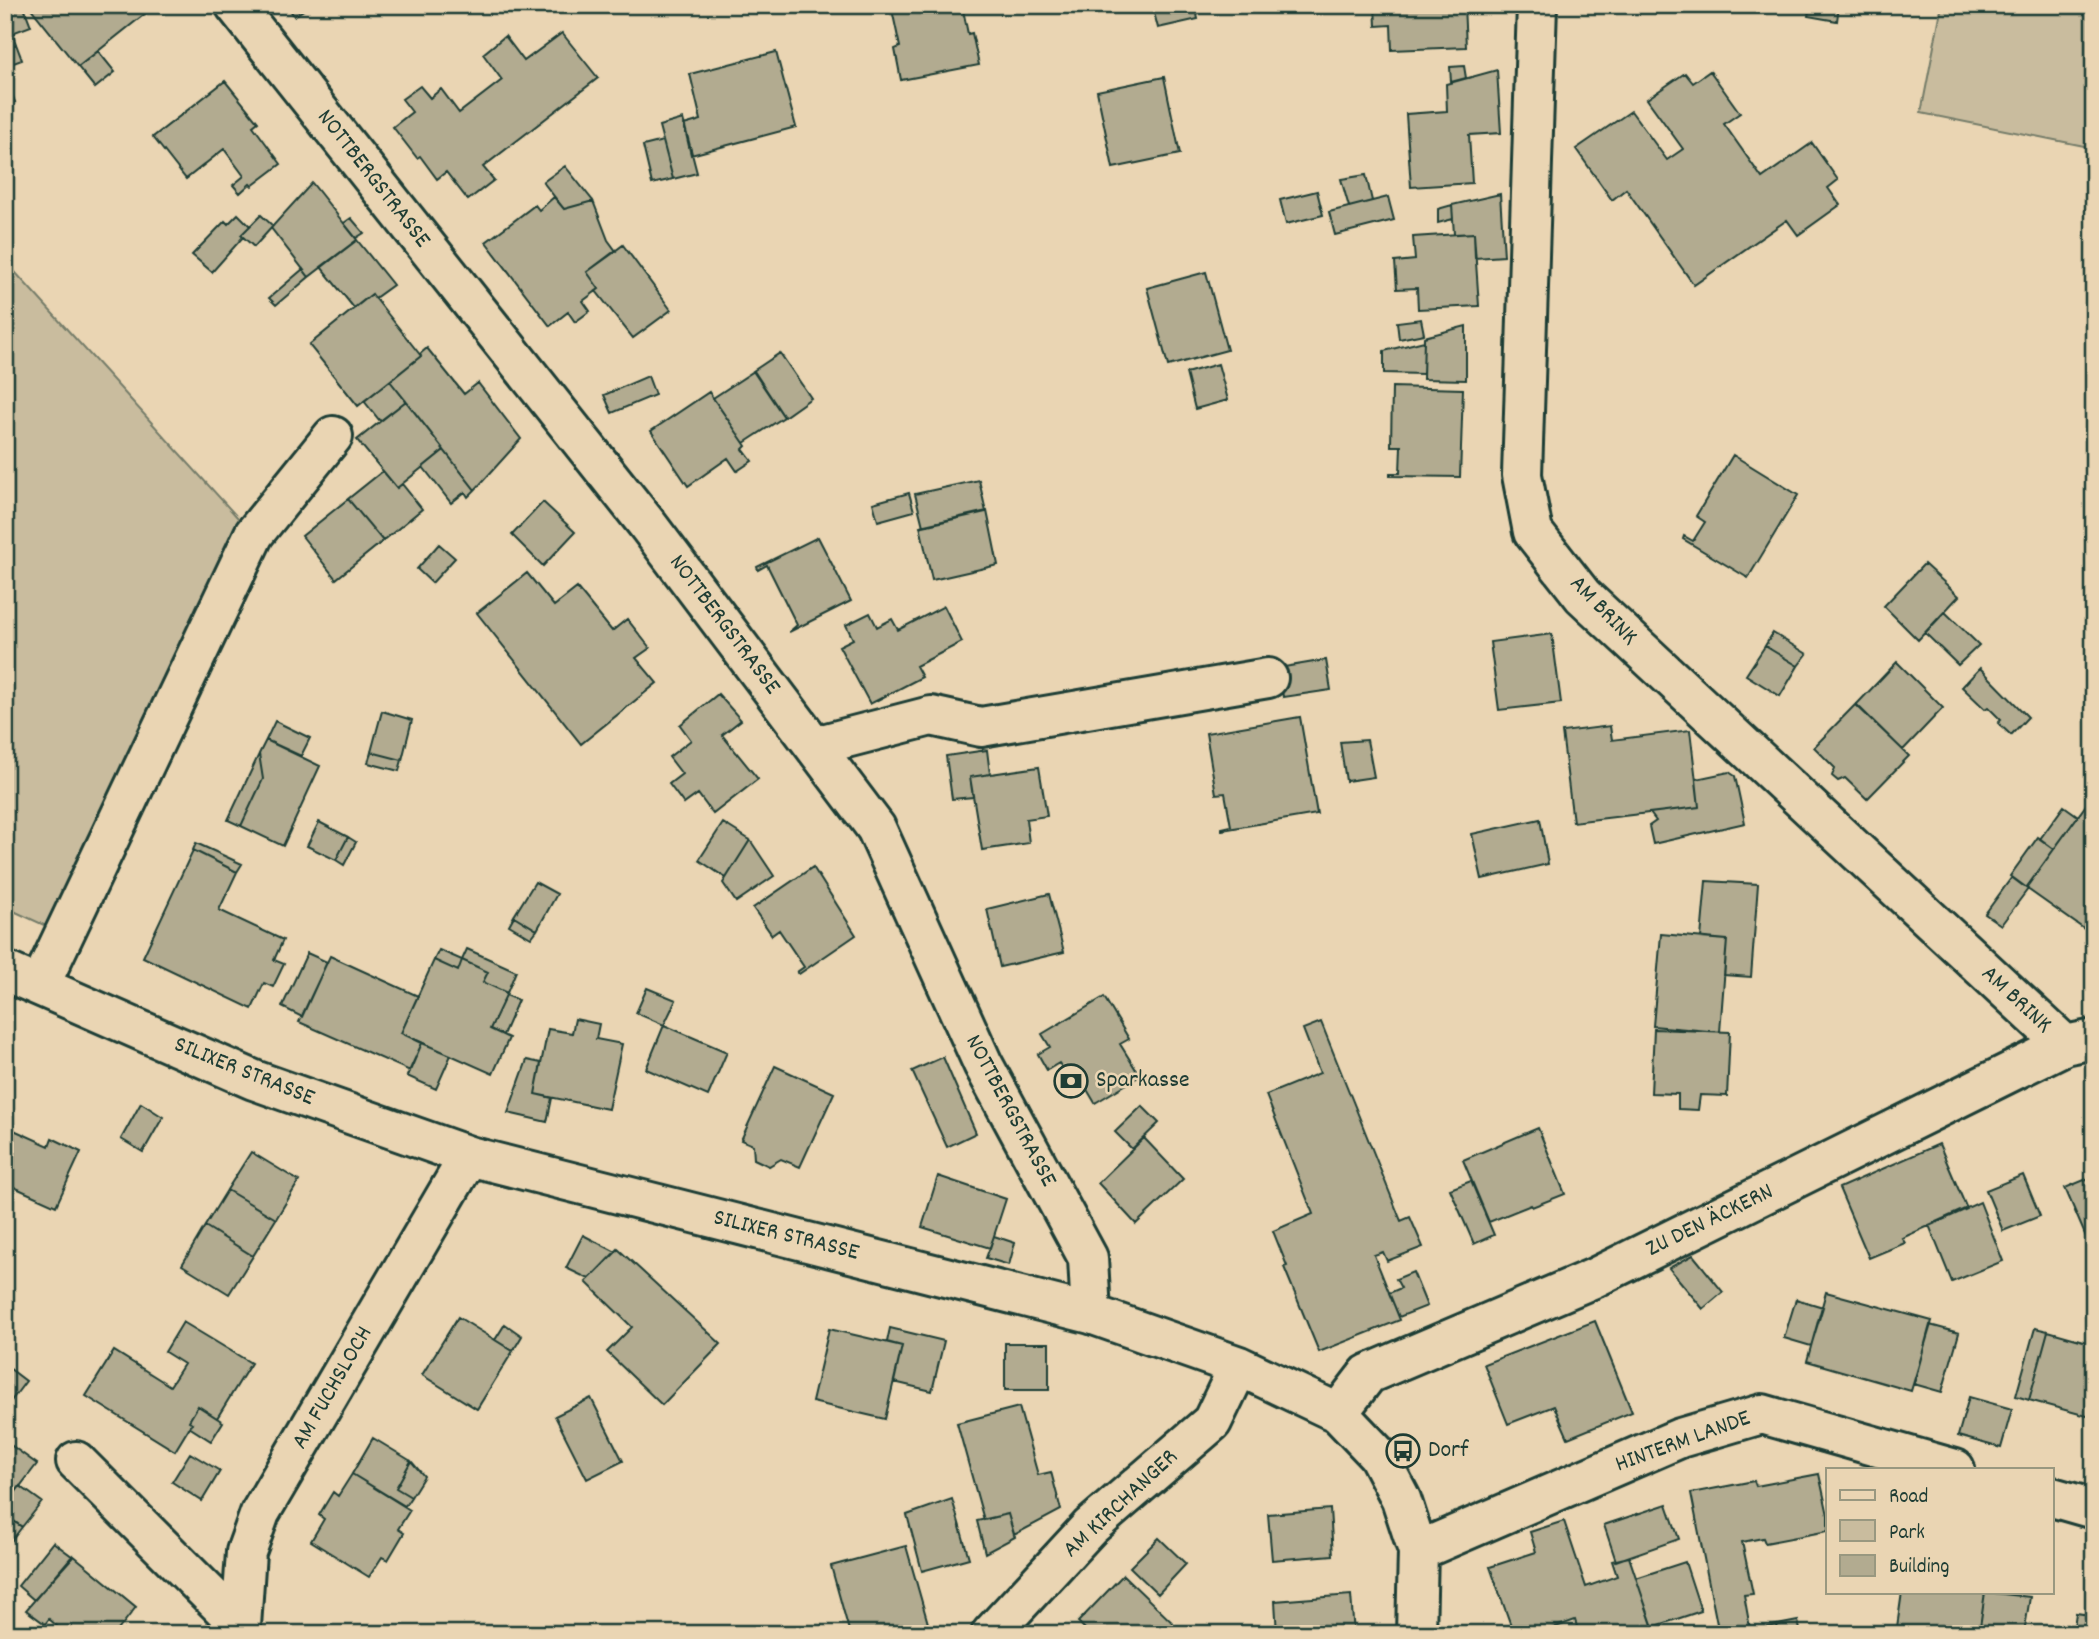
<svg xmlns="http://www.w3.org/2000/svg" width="2099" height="1639" font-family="Dekko,sans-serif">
	<rect width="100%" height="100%" fill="#ead5b3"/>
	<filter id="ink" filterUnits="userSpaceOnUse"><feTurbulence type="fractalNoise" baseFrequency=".0143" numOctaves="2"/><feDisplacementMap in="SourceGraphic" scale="14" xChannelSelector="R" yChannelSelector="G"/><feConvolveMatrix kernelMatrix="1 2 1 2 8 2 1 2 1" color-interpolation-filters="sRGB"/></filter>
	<g filter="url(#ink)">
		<path fill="#c9bc9e" stroke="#747c69" stroke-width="2" d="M1942 5H2094V148L1921 113Z
			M5 261 239 519 46 926 5 907Z"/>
		<path fill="#b2ab90" stroke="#1f3d34" stroke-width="2" d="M5 5H23L31 26 12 33 16 44 5 48Z
			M32 5H156L78 67 30 7Z
			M287 5H311L294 16Z
			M891 5H962L968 34 972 33 979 65 901 80 895 49 900 47Z
			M1152 5H1195L1198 19 1158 28Z
			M1375 5H1464L1466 47 1392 50 1391 25 1376 26Z
			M1810 5H1839L1837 21 1808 16Z
			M562 33 598 78 483 167 494 180 468 200 446 172 437 179 420 156 417 158 393 127 412 112 402 99 420 86 430 98 441 89 459 113 502 80 483 54 505 36 524 61Z
			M16 44 22 60 5 66V48Z
			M98 51 115 72 95 88 78 67Z
			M776 52 796 127 691 155 684 125 701 120 690 74Z
			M1464 66 1466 78 1451 82 1450 67Z
			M1497 70 1501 133 1469 135 1472 183 1411 187 1406 114 1447 111 1446 84Z
			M1710 71 1740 113 1724 124 1762 178 1812 143 1838 180 1828 188 1840 205 1798 235 1787 220 1694 285 1626 189 1612 200 1576 149 1631 111 1667 160 1683 149 1647 99 1685 73 1693 83Z
			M5 76 15 102 5 105Z
			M1164 77 1180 154 1113 168 1097 91Z
			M225 81 258 122 253 126 281 164 252 186 250 184 240 193 233 185 244 176 224 149 186 179 153 137Z
			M683 119 697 173 673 179 659 126Z
			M663 141 673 179 652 184 643 146Z
			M565 166 593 201 564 209 543 182Z
			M1366 175 1372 201 1349 207 1341 179Z
			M312 183 357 240 309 277 271 228Z
			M1317 191 1323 215 1286 224 1280 200Z
			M1500 194 1504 256 1475 258 1474 233 1454 234 1452 205Z
			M554 197 564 209 593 201 608 240 616 251 587 272 599 289 583 301 590 311 575 322 568 312 550 326 486 242 535 205 539 210Z
			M1388 197 1394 220 1335 235 1329 212Z
			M1452 205 1453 219 1438 223V209Z
			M238 214 250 226 241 235 243 237 212 272 192 255 225 221 228 224Z
			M261 215 273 226 254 247 241 235Z
			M351 218 364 233 356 238 344 223Z
			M1474 233 1479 306 1418 309 1417 288 1397 289 1395 262 1415 260 1413 237Z
			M357 240 393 285 375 298 372 294 354 308 321 267Z
			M623 245 671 310 633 338 596 291 599 289 587 272Z
			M303 269 309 277 276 305 269 298Z
			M1206 272 1227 350 1168 366 1147 288Z
			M372 294 421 356 358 406 309 345Z
			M1421 319 1424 334 1399 339 1397 322Z
			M1466 326V380L1423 379 1424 337Z
			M1424 341 1423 374 1384 373V351Z
			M427 348 464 394 478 383 521 439 475 490 390 381 421 356 420 354Z
			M780 353 811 398 784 417 753 371Z
			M1218 364 1228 400 1195 409 1186 373Z
			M754 371 784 417 744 443 713 398Z
			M648 376 655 395 612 413 604 395Z
			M390 381 406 401 380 421 364 401Z
			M1392 387 1463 389 1460 477 1390 476V473H1400L1401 446H1391Z
			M709 392 744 443 746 446 743 449 752 461 737 471 728 458 688 486 651 431Z
			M406 401 444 450 397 488 357 440Z
			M444 450 475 490 468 497 465 492 451 503 423 467Z
			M1733 455 1798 495 1748 578 1683 539 1684 536 1693 541 1705 522 1696 516Z
			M383 471 397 488 402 484 422 509 383 541 348 499Z
			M979 480 986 512 923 526 915 494Z
			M909 493 914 511 878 521 873 503Z
			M348 499 383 541 336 579 302 536Z
			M543 502 575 532 543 566 512 535Z
			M987 511 998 565 932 580 920 526Z
			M818 537 851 601 789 632 797 625 767 565 758 570 757 567Z
			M439 544 455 558 432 583 417 569Z
			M1924 564 1959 596 1918 640 1884 606Z
			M527 573 554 606 577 588 612 631 627 619 650 648 636 658 657 683 581 744 477 613Z
			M944 606 962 642 916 666 922 677 870 704 839 646 853 639 846 625 870 613 877 627 892 619 898 630Z
			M1945 612 1979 645 1958 665 1925 633Z
			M1773 633 1807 654 1798 666 1765 646Z
			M1552 634 1561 703 1499 710 1490 642Z
			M1765 646 1798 666 1780 696 1746 675Z
			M1326 660 1331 690 1283 697 1278 668Z
			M1897 662 1943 708 1903 750 1856 705Z
			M1980 668 2028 717 2011 735 1998 723 2001 720 1988 707 1985 709 1962 687Z
			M718 694 741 720 722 735 758 779 713 814 698 794 684 804 669 784 682 774 669 757 691 740 680 725Z
			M1856 704 1909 756 1867 799 1845 778 1838 781 1832 776 1835 768 1814 747Z
			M382 711 412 720 402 760 371 752Z
			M1300 717 1317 814 1222 830V828L1231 826 1225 793 1216 794 1206 733Z
			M275 721 310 738 301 756 266 740Z
			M1610 726 1612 740 1690 730 1699 807 1573 822 1562 732Z
			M266 740 320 766 283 846 241 826 263 779 259 754Z
			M1367 740 1374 777 1346 781 1340 742Z
			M987 750 990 774 970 777 973 797 952 799 946 756Z
			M371 752 402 760 399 771 368 763Z
			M259 754 263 779 241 826 228 820Z
			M1039 767 1047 816 1026 819 1029 843 982 850 970 777Z
			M1729 772 1735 776 1745 823 1653 844 1649 826 1656 821 1650 813 1699 807 1696 779Z
			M2086 805 2094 811V936L2026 888Z
			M2064 806 2078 816 2054 849 2040 839Z
			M1540 819 1548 864 1482 879 1472 834Z
			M319 822 348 837 336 860 307 846Z
			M723 823 750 840 726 878 699 860Z
			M348 837 356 842 344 865 336 860Z
			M2038 837 2054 849 2026 888 2010 876Z
			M750 840 774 876 736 902 723 883Z
			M196 843 242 864 237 872 193 850Z
			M193 850 237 872 219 910 283 940 274 960 284 964 273 987 264 983 252 1009 143 957Z
			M813 867 856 935 799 974 797 972 804 967 779 930 772 935 753 908Z
			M2012 877 2028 889 2001 925 1985 914Z
			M1706 881 1758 884 1751 977 1724 975 1727 940 1701 938Z
			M535 882 557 894 537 930 514 916Z
			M1049 894 1064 952 1000 967 987 909Z
			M514 916 537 930 531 938 509 925Z
			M1661 934 1727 940 1720 1032 1653 1026Z
			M467 949 516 971 507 993 483 982 488 972 462 960Z
			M439 950 462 960 458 971 434 960Z
			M307 953 327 962 302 1017 282 1007Z
			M330 956 418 996 401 1033 422 1043 410 1071 299 1022Z
			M434 960 458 971 462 960 488 972 483 982 507 993 490 1029 509 1038 493 1074 401 1033Z
			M647 988 676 1000 664 1025 636 1013Z
			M506 995 518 1000 503 1035 490 1029Z
			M1104 997 1129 1039 1120 1044 1140 1076 1095 1103 1076 1071 1068 1076 1059 1063 1047 1070 1038 1054 1050 1047 1042 1034Z
			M575 1019 599 1024 596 1039 622 1044 608 1109 535 1094 548 1029 572 1033Z
			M1321 1022 1401 1221 1410 1217 1423 1247 1387 1261 1383 1252 1374 1255 1400 1320 1319 1352 1284 1267 1287 1266 1273 1231 1313 1214 1266 1095 1320 1073 1303 1029Z
			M664 1025 727 1052 708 1096 646 1069Z
			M1654 1029 1730 1032 1727 1096 1700 1095 1698 1110 1678 1109V1094L1651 1093Z
			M422 1043 451 1055 436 1089 407 1076Z
			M943 1057 976 1133 947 1147 912 1071Z
			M527 1060 541 1063 535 1094 552 1098 547 1122 508 1113Z
			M775 1066 834 1093 800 1167 781 1159 769 1166 754 1159 753 1145 741 1140Z
			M141 1103 163 1117 143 1152 121 1139Z
			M1142 1106 1159 1123 1132 1149 1115 1132Z
			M5 1126 49 1146 52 1138 81 1152 56 1206 5 1183Z
			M1538 1128 1565 1194 1532 1207 1531 1205 1489 1222 1463 1160Z
			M1144 1138 1183 1179 1136 1224 1098 1183Z
			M1939 1144 1967 1209 1902 1238 1905 1243 1869 1258 1839 1188Z
			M251 1152 299 1181 276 1219 227 1190Z
			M2023 1175 2040 1216 2003 1231 1986 1190Z
			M938 1176 1006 1199 990 1248 922 1227Z
			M2094 1176V1242L2089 1244 2065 1188Z
			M1471 1181 1494 1235 1474 1244 1450 1189Z
			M227 1190 276 1219 253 1256 205 1226Z
			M1980 1202 2003 1261 1952 1282 1929 1225Z
			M205 1226 253 1256 229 1294 182 1265Z
			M583 1235 616 1252 589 1279 566 1268Z
			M994 1236 1015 1243 1009 1265 986 1258Z
			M618 1249 721 1344 662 1405 607 1352 632 1327 586 1282Z
			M1693 1255 1723 1292 1703 1309 1669 1268Z
			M1413 1272 1427 1306 1399 1317 1389 1293 1401 1288 1396 1279Z
			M1826 1292 1932 1321 1911 1391 1807 1361Z
			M1796 1299 1823 1307 1811 1346 1784 1338Z
			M458 1317 513 1351 477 1409 422 1375Z
			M1595 1321 1632 1412 1568 1438 1554 1406 1508 1424 1484 1364Z
			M183 1322 251 1363 217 1418 198 1406 189 1421 192 1423 175 1451 86 1396 114 1351 170 1386 184 1364 165 1352Z
			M505 1324 522 1336 513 1351 495 1340Z
			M1930 1325 1959 1333 1942 1392 1914 1384Z
			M890 1328 944 1341 932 1391 894 1382 902 1346 887 1342Z
			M2035 1328 2048 1331 2029 1400 2016 1396Z
			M829 1329 902 1346 885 1419 812 1402Z
			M2048 1331 2094 1344V1418L2029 1400Z
			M1005 1343H1049V1390H1005Z
			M5 1365 26 1381 5 1409Z
			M1969 1397 2012 1409 2001 1448 1958 1436Z
			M591 1398 623 1461 587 1479 555 1416Z
			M198 1406 223 1422 211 1441 189 1427 192 1423 189 1421Z
			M1019 1407 1038 1475 1051 1472 1061 1510 1014 1535 1008 1514 984 1520 957 1423Z
			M373 1438 411 1461 396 1488 411 1497 405 1506 352 1474Z
			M5 1441 37 1464 5 1506Z
			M190 1453 220 1471 202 1501 172 1482Z
			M411 1461 424 1476 411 1497 396 1488Z
			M352 1474 410 1510 398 1529 404 1533 388 1560 382 1557 369 1577 311 1541 324 1519 319 1515 333 1492 338 1496Z
			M1819 1474 1828 1515V1531L1765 1543 1763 1538 1742 1542 1753 1594 1744 1595 1751 1633 1719 1634 1691 1493 1754 1481 1756 1486Z
			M20 1486 42 1502 22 1527 5 1516V1506Z
			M952 1499 969 1558 922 1571 907 1515Z
			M1667 1504 1679 1539 1616 1561 1604 1525Z
			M1330 1509 1333 1555 1272 1560 1268 1514Z
			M1008 1514 1015 1537 985 1553 977 1521Z
			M6 1515 22 1527 6 1548 5 1516Z
			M1564 1521 1586 1587 1617 1576 1612 1561 1629 1557 1655 1634H1579L1575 1620 1537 1634H1514L1490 1567 1536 1552 1530 1532Z
			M1159 1538 1186 1564 1158 1594 1130 1567Z
			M53 1542 73 1557 34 1600 18 1586Z
			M906 1546 931 1634H850L831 1566Z
			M73 1555 136 1607 115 1634H66L49 1619 45 1624 26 1610Z
			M1685 1562 1701 1611 1653 1627 1636 1578Z
			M1123 1575 1179 1629 1175 1634H1090L1078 1622Z
			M1902 1592H1985L1979 1634H1896Z
			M1985 1592 2030 1597 2024 1634H1979Z
			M2094 1592V1634H2073L2076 1613 2090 1615Z
			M1351 1595 1354 1634H1277L1275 1601Z
			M1798 1621 1801 1634H1779L1777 1625Z
			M1777 1625 1779 1634H1747L1751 1631Z"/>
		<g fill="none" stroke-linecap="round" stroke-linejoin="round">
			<defs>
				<path id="minor" d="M235 5 647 524 876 828 983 1064 1088 1258 1091 1314
					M1537 5 1522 475 1533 532 1583 596 2065 1045
					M815 746 931 716 981 727 1268 678
					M5 971 254 1080 469 1156 1091 1314 1239 1366 1338 1413 1378 1455 1401 1499 1418 1551 1416 1634
					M40 985 254 534 333 436
					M1338 1413 1368 1374 1594 1278 2065 1045 2094 1039
					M76 1461 241 1626
					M2052 1497 2094 1509
					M1418 1551 1680 1438 1762 1414 1955 1469
					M238 1634 241 1626 246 1552 260 1513 469 1156
					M991 1634 1090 1527 1212 1422 1239 1366"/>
			</defs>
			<use href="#minor" stroke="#1f3d34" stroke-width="44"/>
			<use href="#minor" stroke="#ead5b3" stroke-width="38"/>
		</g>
	</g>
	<defs>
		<symbol id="bank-ring" viewBox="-11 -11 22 22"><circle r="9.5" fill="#ead5b3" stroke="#1f3d34" stroke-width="1.5"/><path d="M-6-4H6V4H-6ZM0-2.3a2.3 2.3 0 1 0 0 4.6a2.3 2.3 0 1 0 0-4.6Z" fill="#1f3d34"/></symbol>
		<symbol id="bus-ring" viewBox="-11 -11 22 22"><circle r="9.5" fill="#ead5b3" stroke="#1f3d34" stroke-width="1.5"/><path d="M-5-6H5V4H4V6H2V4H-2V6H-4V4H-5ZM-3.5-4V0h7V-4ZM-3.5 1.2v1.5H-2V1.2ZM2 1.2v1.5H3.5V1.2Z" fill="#1f3d34"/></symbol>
	</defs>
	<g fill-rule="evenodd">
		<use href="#bank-ring" x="1052" y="1062" width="38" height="38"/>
		<use href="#bus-ring" x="1384" y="1432" width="38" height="38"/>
	</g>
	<g text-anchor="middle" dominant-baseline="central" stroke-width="5" stroke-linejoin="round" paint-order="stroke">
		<g font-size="24" fill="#1f3d34" stroke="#ead5b3">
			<text transform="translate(373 179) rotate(52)">NOTTBERGSTRASSE</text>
			<text transform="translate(1603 611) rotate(46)">AM BRINK</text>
			<text transform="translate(724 625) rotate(53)">NOTTBERGSTRASSE</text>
			<text transform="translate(2016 1000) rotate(43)">AM BRINK</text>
			<text transform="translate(244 1072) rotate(22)">SILIXER STRASSE</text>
			<text transform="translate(1010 1111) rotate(62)">NOTTBERGSTRASSE</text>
			<text transform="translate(1710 1221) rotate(-26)">ZU DEN ÄCKERN</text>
			<text transform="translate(786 1236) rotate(14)">SILIXER STRASSE</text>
			<text transform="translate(333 1388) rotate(-60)">AM FUCHSLOCH</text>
			<text transform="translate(1683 1442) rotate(-20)">HINTERM LANDE</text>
			<text transform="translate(1121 1504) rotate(-43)">AM KIRCHANGER</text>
		</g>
		<g font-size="24" fill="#1f3d34" stroke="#ead5b3" text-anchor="start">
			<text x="1096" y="1081">Sparkasse</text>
			<text x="1428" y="1451">Dorf</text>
		</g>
	</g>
	<rect width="2099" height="1639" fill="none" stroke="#ead5b3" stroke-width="28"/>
	<rect x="14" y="14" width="2071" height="1611" fill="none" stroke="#1f3d34" stroke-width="2.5" filter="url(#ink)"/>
	<rect x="1826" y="1468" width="228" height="126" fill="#ead5b3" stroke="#999880" stroke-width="2"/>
	<rect x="1840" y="1490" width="35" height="10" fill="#ead5b3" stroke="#999880" stroke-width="2"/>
	<text x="1889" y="1502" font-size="21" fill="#1f3d34">Road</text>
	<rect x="1840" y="1520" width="35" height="21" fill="#c9bc9e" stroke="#999880" stroke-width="2"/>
	<text x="1889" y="1538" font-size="21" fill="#1f3d34">Park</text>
	<rect x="1840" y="1555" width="35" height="21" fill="#b2ab90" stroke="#999880" stroke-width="2"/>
	<text x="1889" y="1572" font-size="21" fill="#1f3d34">Building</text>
</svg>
